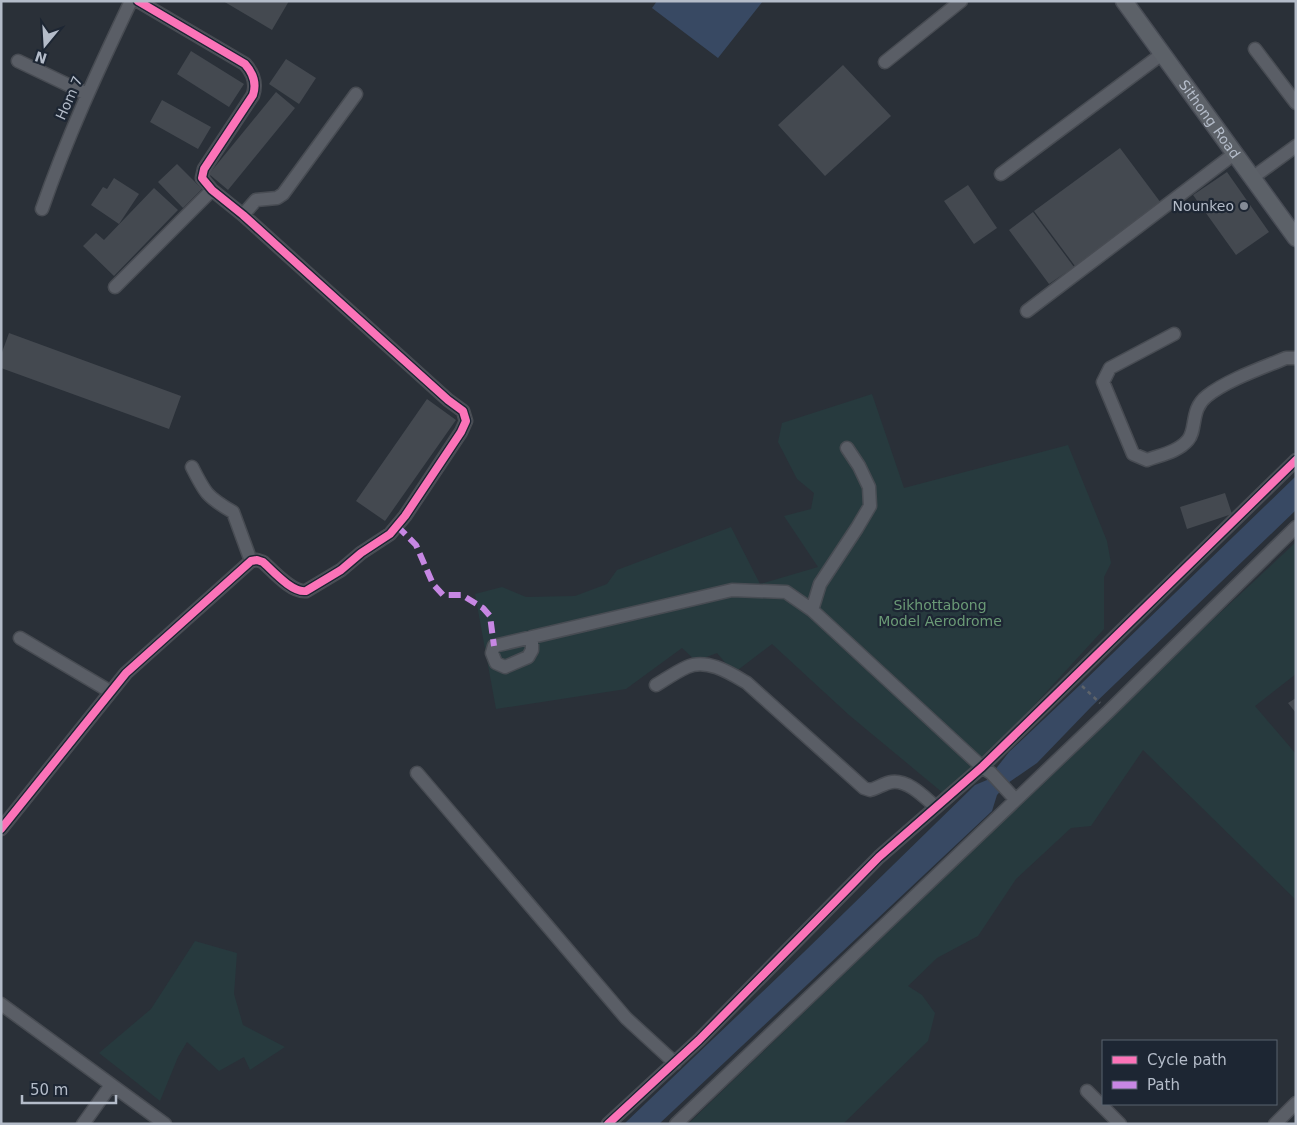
<svg xmlns="http://www.w3.org/2000/svg" width="1297" height="1125" font-family="'DejaVu Sans',sans-serif">
	<rect width="100%" height="100%" fill="#2a3038"/>
	<path fill="#273a3e" d="M872 394 904 488 1068 445 1107 541 1111 563 1104 577V629L949 798 849 715 772 644 734 673 717 653 696 661 682 648 626 689 496 709 475 594 502 587 526 597 575 596 607 584 617 570 731 527 760 584 818 567 784 516 811 509 814 493 797 479 778 442 782 423Z
		M1296 542V674L1255 706 1296 754V900L1143 750 1091 826 1071 828 1016 879 978 936 937 958 908 986 922 995 935 1013 928 1041 843 1124H688L1163 666Z
		M195 941 237 953 234 994 243 1025 285 1047 250 1070 244 1057 219 1071 187 1042 178 1057 160 1101 99 1053 151 1009Z"/>
	<path fill="#384963" d="M657 1H763L718 58 652 8Z
		M1296 476V510L1092 706 1037 763 1008 783 997 795 992 811 659 1124H624L804 952 975 785 987 780 1009 752 1081 684Z"/>
	<path fill="#444950" d="M223 1H289L272 30Z
		M191 51 244 84 229 107 177 74Z
		M286 59 316 78 299 104 269 84Z
		M843 65 891 116 825 176 778 125Z
		M276 92 295 108 228 190 209 174Z
		M162 100 211 127 198 149 150 122Z
		M1120 148 1161 203 1075 266 1034 211Z
		M177 164 202 189 183 208 158 182Z
		M1227 172 1269 232 1236 255 1193 195Z
		M114 178 139 194 119 224 91 205 103 187 107 189Z
		M968 185 997 228 974 244 944 201Z
		M154 188 178 210 114 276 83 246 96 233 104 240Z
		M1033 212 1074 267 1049 284 1009 230Z
		M9 333 181 396 169 429 1 368V355Z
		M427 399 456 420 385 521 356 501Z
		M1225 493 1232 514 1187 529 1180 507Z
		M1296 698V713L1288 703Z"/>
	<g fill="none" stroke-linecap="round" stroke-linejoin="round">
		<defs>
			<path id="minor" d="M1255 49 1296 103
				M18 61 87 94
				M885 62 961 1
				M1001 174 1162 54
				M1252 178 1296 146
				M42 209C67 137 98 70 131 1
				M243 215 256 200 277 198 283 194 356 94
				M115 287 212 190
				M1027 311 1234 154
				M1174 334 1110 368 1103 382 1133 454 1147 460C1160 455 1178 452 1188 440 1197 430 1190 409 1207 396 1227 380 1262 368 1286 358H1296
				M192 467C205 493 207 497 233 512L251 561
				M812 610 820 584 857 528 870 506 869 487 859 466 847 448
				M532 637V650L528 657 505 667 496 663 492 653 494 646 732 590 786 592 812 610 982 767 991 773 1015 799
				M20 638 111 692
				M656 685C666 679 676 672 687 667 707 658 730 673 747 683L864 788 870 790C878 788 884 783 892 782 909 780 925 798 936 807
				M417 773 626 1018 675 1063
				M1 829 126 673 251 561 257 560 263 562C273 571 292 593 306 591L341 570 361 553 390 534 405 516 461 432 466 421 463 411 448 400 243 215 212 190 202 178 204 169 253 95C257 83 253 73 245 64L138 1
				M1 1004 165 1124
				M1087 1091 1120 1124
				M83 1124 111 1085
				M608 1124 699 1040 879 857 982 767 1296 460
				M676 1124 1108 712 1296 527
				M1275 1124 1296 1103"/>
			<g id="major">
				<path id="s1" d="M1124 1 1296 238"/>
			</g>
		</defs>
		<use href="#minor" stroke="#484c53" stroke-width="15"/>
		<use href="#major" stroke="#484c55" stroke-width="19"/>
		<path stroke="#5d636a" stroke-width="2.5" stroke-dasharray="4 4" stroke-linecap="butt" d="M1082 686 1100 703"/>
		<use href="#minor" stroke="#5a5e66" stroke-width="12"/>
		<use href="#major" stroke="#5c6168" stroke-width="16"/>
		<path stroke="#c787e3" stroke-width="6" stroke-dasharray="12 6" stroke-linecap="butt" d="M397 526 416 545 433 584 443 595H462L483 608 490 616 494 646"/>
		<defs>
			<path id="cycleway" d="M1 829 126 673 251 561 257 560 263 562C273 571 292 593 306 591L341 570 361 553 390 534 405 516 461 432 466 421 463 411 448 400 243 215 212 190 202 178 204 169 253 95C257 83 253 73 245 64L138 1
				M608 1124 699 1040 879 857 982 767 1296 460"/>
		</defs>
		<use href="#cycleway" stroke="#1d2633" stroke-width="11"/>
		<use href="#cycleway" stroke="#fb73b8" stroke-width="8"/>
	</g>
	<circle fill="#848b96" stroke="#1d2633" stroke-width="2" cx="1244" cy="206" r="5"/>
	<g text-anchor="middle" dominant-baseline="central" stroke-width="4.5" stroke-linejoin="round" paint-order="stroke">
		<g font-size="14" fill="#b4bcc9" stroke="#1d2633">
			<text transform="translate(69 98) rotate(-66)">Hom 7</text>
			<text stroke="none"><textPath href="#s1" startOffset="146">Sithong Road</textPath></text>
		</g>
		<g font-size="14" fill="#b4bcc9" stroke="#1d2633" text-anchor="end">
			<text x="1234" y="206">Nounkeo</text>
		</g>
		<g font-size="14" fill="#6b9a76" stroke="#1d2633">
			<text x="940" y="605">Sikhottabong<tspan x="940" dy="16">Model Aerodrome</tspan></text>
		</g>
	</g>
	<rect width="1297" height="1125" fill="none" stroke="#b4bcc9" stroke-width="5"/>
	<rect x="1102" y="1040" width="175" height="65" fill="#1d2633" stroke="#59626f"/>
	<rect x="1112" y="1056" width="25" height="8" fill="#fb73b8" stroke="#59626f"/>
	<text x="1147" y="1065" font-size="15" fill="#b4bcc9">Cycle path</text>
	<rect x="1112" y="1081" width="25" height="8" fill="#c787e3" stroke="#59626f"/>
	<text x="1147" y="1090" font-size="15" fill="#b4bcc9">Path</text>
	<g transform="translate(45 45) rotate(198)" stroke="#1d2633" stroke-width="4" paint-order="stroke">
	<path d="M0-4L9 19L0 12L-9 19Z" fill="#b4bcc9"/>
	<text y="-8" font-size="14" font-weight="bold" text-anchor="middle" fill="#b4bcc9">N</text>
	</g>
	<path d="M22 1095v8h94v-8" fill="none" stroke="#b4bcc9" stroke-width="2.5"/>
	<text x="30" y="1095" font-size="15" fill="#b4bcc9" stroke="#1d2633" stroke-width="4" paint-order="stroke">50 m</text>
</svg>
